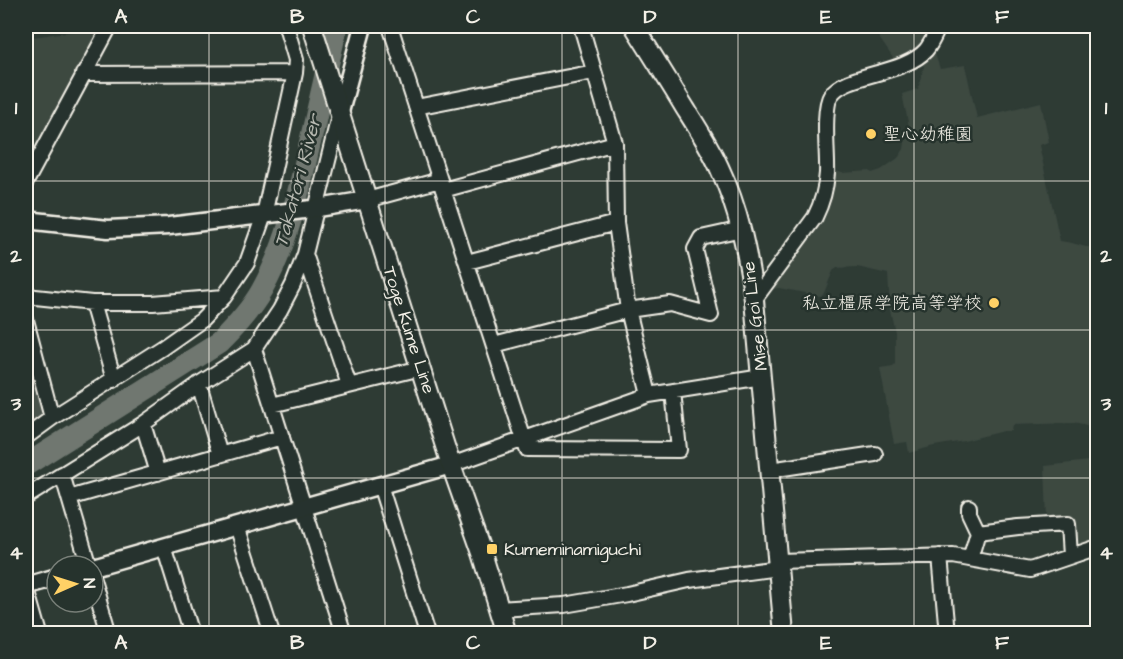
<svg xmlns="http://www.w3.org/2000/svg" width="1123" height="659" font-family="'Architects Daughter','Klee One',sans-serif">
	<rect width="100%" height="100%" fill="#2e3b34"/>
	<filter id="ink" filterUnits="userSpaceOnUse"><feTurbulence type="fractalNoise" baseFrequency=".0167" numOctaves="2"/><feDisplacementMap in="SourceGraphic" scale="12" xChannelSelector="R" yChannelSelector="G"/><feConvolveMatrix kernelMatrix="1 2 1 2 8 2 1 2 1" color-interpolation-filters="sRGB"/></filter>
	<g filter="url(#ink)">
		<path fill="#3c4841" d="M107 26 26 162V38Z
			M871 26H934L927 40 915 53 895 61Z
			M933 48 940 69 965 65 977 118 1041 102 1049 142 1039 145 1060 241 1072 243 1086 247H1090L1097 249V539L1073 547 1071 519 1047 520 1045 466 1097 460 1094 437 1087 426 1073 423 1012 425 1011 431H1003L964 441 934 446 909 453 907 442 894 444 880 368 893 366 895 364V332L890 310 888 274 857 267 837 268 833 271 824 293 820 296 779 288 773 289 770 287 815 229 823 216 832 190 833 167 836 171 842 173 870 171 872 173 881 170 898 158 904 149 906 137 911 136 902 94 918 89 924 66 919 61Z"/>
		<path fill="#48524c" stroke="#9ea29a" stroke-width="1.5" d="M26 350 47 415 26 428Z"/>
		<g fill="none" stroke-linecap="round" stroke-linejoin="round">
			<path stroke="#6f7770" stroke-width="22" d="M26 465 219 343C235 327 251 310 262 290 286 247 297 199 308 151 318 109 327 67 337 26"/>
			<defs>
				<path id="minor" d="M390 26 527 449 679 450 673 391
					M581 26 615 143 616 223 628 310 649 395
					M83 74 295 73
					M416 107 594 72
					M26 182 110 26
					M443 190 615 143
					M367 200 440 180
					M305 254 349 385
					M467 262 616 223
					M26 296 92 303H153L224 297
					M754 300 815 217C822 203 826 189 827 173 828 155 822 109 831 95 845 73 904 75 926 50 932 43 935 34 939 26
					M92 303 114 380
					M26 320 52 418
					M494 345 628 310 670 304 711 315 695 249 701 238 742 229
					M254 349 344 634
					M199 384 220 455
					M272 405 421 368
					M143 424 158 473
					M26 437 52 418 162 348 202 320 224 297 247 263 264 215 295 73 296 60 286 26
					M451 465 649 395 762 377
					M770 470 875 454
					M62 474 89 566
					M380 485 427 634
					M26 497 143 424 199 384 254 349 280 310 293 285 305 254 340 112
					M69 498 282 437
					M969 507V513L978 532 970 559
					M237 526 272 634
					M978 532 1018 527 1068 524 1070 556
					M164 547 191 634
					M940 556 947 634
					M778 561 953 556 1030 570 1098 547
					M93 579 109 634
					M26 585 40 634
					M499 609 564 605 627 594 689 580 778 568"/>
				<path id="tertiary" d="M340 112 363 26
					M26 220 108 229 169 226 312 209 367 200
					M93 567 451 465
					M26 586 57 577"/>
				<path id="secondary" d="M312 26 451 465 482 553 507 634
					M634 26C651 53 668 80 685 108 697 127 710 147 719 167 739 209 748 255 754 300L784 634"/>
			</defs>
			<use href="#minor" stroke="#f4f1e8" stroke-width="18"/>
			<use href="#tertiary" stroke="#f4f1e8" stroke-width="21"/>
			<use href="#secondary" stroke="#f4f1e8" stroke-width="22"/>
			<use href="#minor" stroke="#26332d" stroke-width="14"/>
			<use href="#tertiary" stroke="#26332d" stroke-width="16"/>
			<use href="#secondary" stroke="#26332d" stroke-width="18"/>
		</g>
	</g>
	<path fill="none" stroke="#f4f1e8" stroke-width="1.5" stroke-opacity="0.55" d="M209 26V634M385 26V634M562 26V634M738 26V634M914 26V634M26 181H1098M26 330H1098M26 478H1098"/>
	<g fill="#ffd166" stroke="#26332d" stroke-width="2">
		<circle cx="871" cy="134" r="6"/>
		<circle cx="994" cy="303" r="6"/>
		<rect x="486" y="543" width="12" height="12" rx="3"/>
	</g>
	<g text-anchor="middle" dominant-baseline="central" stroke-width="5" stroke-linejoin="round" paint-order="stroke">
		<g font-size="18" fill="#f4f1e8" stroke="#26332d" text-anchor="start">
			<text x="883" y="134">聖心幼稚園</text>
			<text x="982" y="303" text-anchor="end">私立橿原学院高等学校</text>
			<text x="504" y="549">Kumeminamiguchi</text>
		</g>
		<g font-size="18" fill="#f4f1e8" stroke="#26332d">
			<text transform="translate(755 316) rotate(-97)">Mise Goi Line</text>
			<text transform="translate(409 330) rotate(72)">Toge Kume Line</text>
		</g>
		<g font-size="20" font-style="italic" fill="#b8bab2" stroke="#26332d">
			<text transform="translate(298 181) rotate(-75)">Takatori River</text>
		</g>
	</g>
	<rect width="1123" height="659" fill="none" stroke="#26332d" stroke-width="66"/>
	<g transform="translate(75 584) rotate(87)"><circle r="28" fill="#26332d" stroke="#787f78" stroke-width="1.5"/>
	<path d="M0-4.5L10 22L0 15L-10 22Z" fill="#ffd166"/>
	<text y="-9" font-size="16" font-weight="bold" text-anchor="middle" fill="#f4f1e8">N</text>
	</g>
	<rect x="33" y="33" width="1057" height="593" fill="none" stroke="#f4f1e8" stroke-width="2"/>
	<g font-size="20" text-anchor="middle" font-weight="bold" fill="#f4f1e8">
		<text x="121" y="23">A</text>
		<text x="297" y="23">B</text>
		<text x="473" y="23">C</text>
		<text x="650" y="23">D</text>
		<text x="826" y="23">E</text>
		<text x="1002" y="23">F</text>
		<text x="16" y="114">1</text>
		<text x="1106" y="114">1</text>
		<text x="16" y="262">2</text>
		<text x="1106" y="262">2</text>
		<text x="16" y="410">3</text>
		<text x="1106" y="410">3</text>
		<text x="16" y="559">4</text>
		<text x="1106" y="559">4</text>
		<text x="121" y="649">A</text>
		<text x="297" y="649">B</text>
		<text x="473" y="649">C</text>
		<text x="650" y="649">D</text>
		<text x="826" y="649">E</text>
		<text x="1002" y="649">F</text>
	</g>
</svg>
